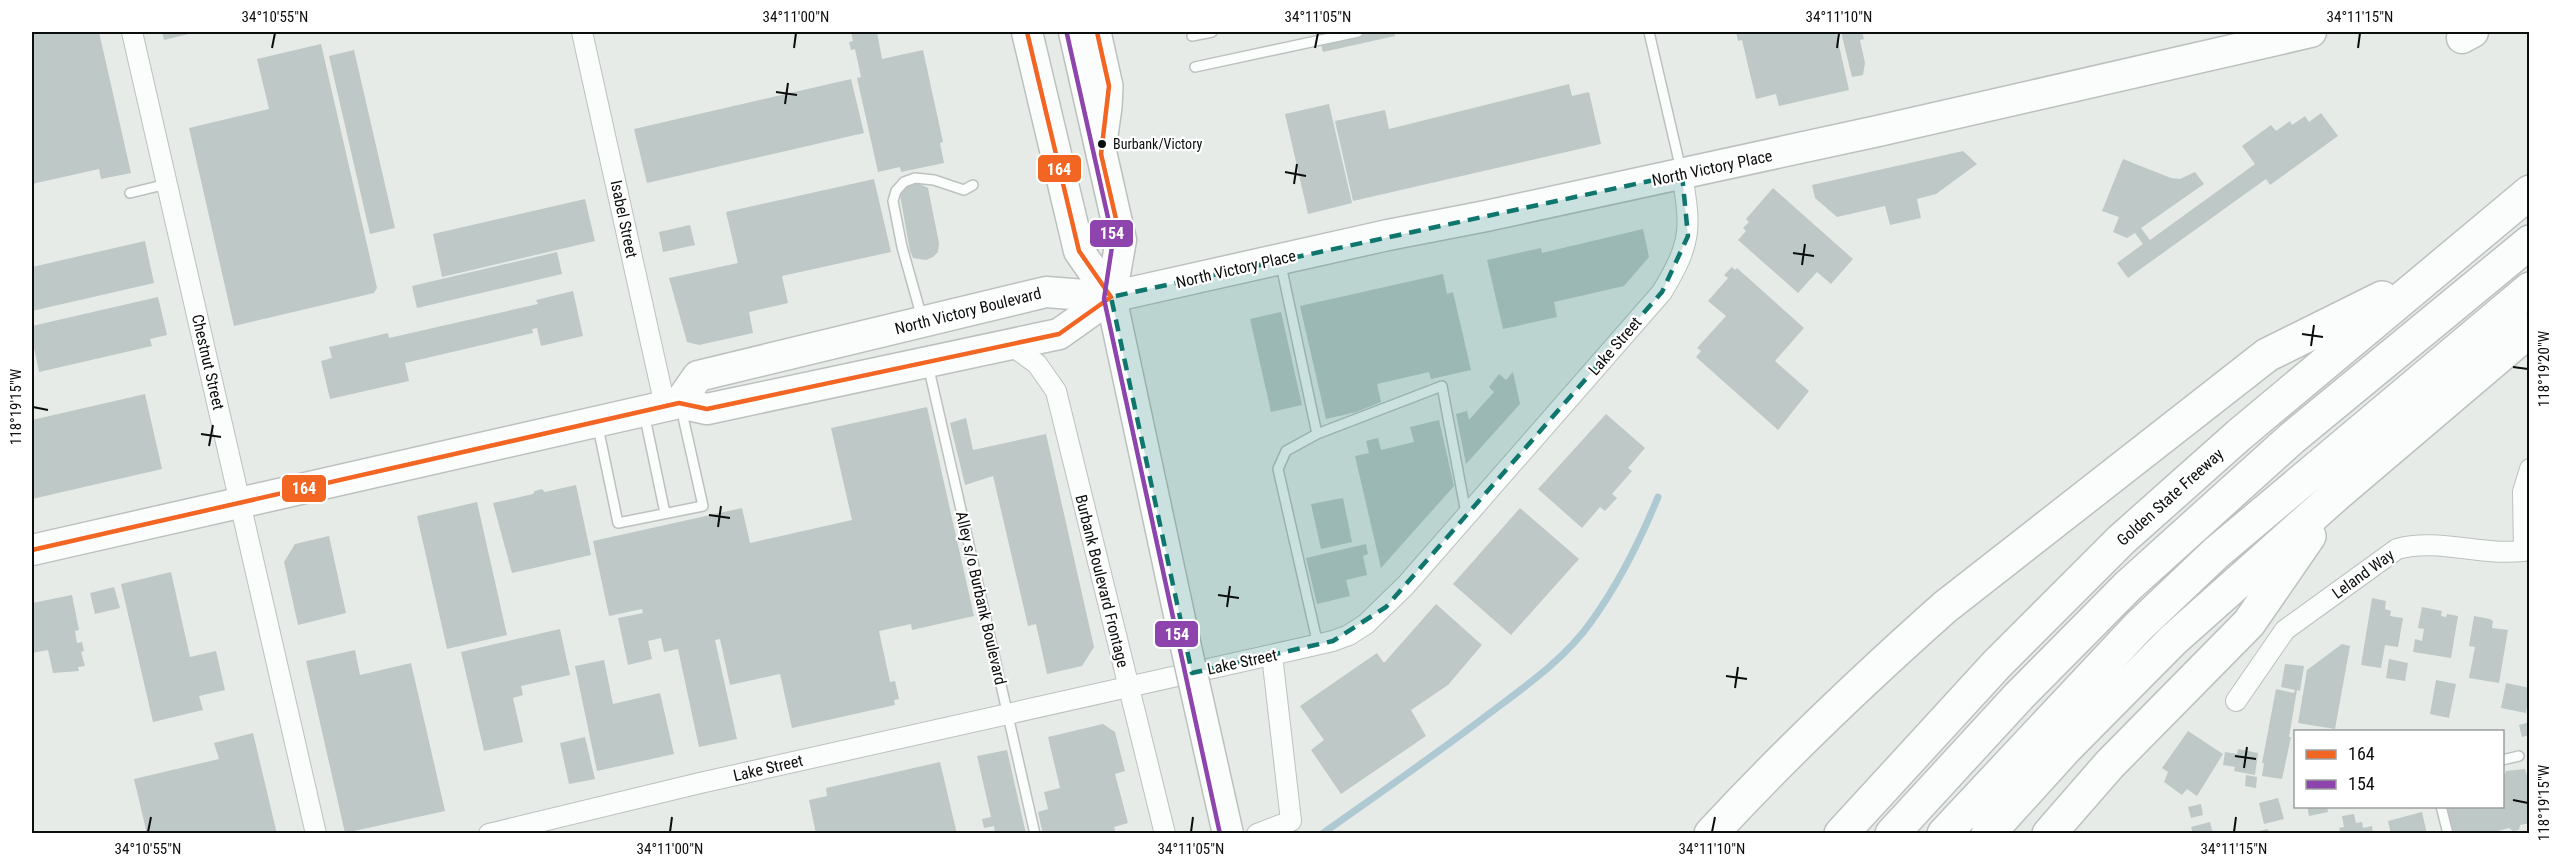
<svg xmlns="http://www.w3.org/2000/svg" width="2561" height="865" font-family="'Roboto Condensed',sans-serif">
	<rect width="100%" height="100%" fill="#e6ebe8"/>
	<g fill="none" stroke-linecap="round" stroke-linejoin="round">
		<path stroke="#afc9d2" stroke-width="7" d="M1322 834C1377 795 1432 757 1486 716 1523 688 1564 660 1591 622 1619 583 1640 541 1658 497"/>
	</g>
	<path fill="#bec8c6" d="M32 32H99L131 173 101 179 99 169 32 184Z
		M162 32H197L164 40Z
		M851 32H877L882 59 923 50 943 142 940 143 944 163 901 172 900 167 878 172 857 78 861 77 855 49 851 50 849 42 853 41Z
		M1318 32H1394L1395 36 1323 52Z
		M1736 32H1836L1849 90 1779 106 1776 94 1756 99 1742 40 1738 41Z
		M1841 32H1862L1864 39 1860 40 1865 63 1863 75 1852 77Z
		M321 44 377 288 374 293 234 326 189 128 269 109 257 59Z
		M354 50 395 228 370 234 329 56Z
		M851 79 864 133 647 183 634 129Z
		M1569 84 1572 96 1589 92 1601 144 1353 201 1335 121 1385 110 1389 129Z
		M1329 104 1352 203 1308 214 1285 114Z
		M2321 113 2338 136 2270 185 2266 179 2128 278 2117 263 2143 244 2135 233 2127 238 2113 232 2119 217 2102 211 2123 159 2171 178 2180 179 2195 172 2204 184 2141 228 2150 240 2255 164 2242 146 2271 125 2276 131 2290 121 2292 125 2305 116 2309 122Z
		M1963 151 1977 164 1936 194 1917 199 1921 218 1890 225 1885 206 1837 217 1815 198 1812 185Z
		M874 179 891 252 782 276 788 303 749 312 753 333 699 345 687 342 669 278 738 263 726 212Z
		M918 183 928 188 939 243 938 252 933 257 926 260 913 258 910 251 900 195 907 185Z
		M1773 188 1853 259 1831 284 1817 272 1798 293 1738 240 1746 231 1743 228 1749 222 1746 219Z
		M585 199 595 241 442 277 433 234Z
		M690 225 695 245 663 252 659 232Z
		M1643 229 1649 257 1624 286 1554 302 1557 317 1503 329 1487 260 1541 248 1542 253Z
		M145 241 154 283 32 311V267Z
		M557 252 562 274 417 308 412 286Z
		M1732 267 1735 270 1737 268 1804 328 1775 361 1809 391 1778 430 1696 357 1701 351 1697 348 1726 316 1708 301 1728 278 1724 275Z
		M1443 274 1447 294 1453 292 1471 370 1431 379 1429 372 1377 384 1381 402 1356 412 1326 419 1300 306Z
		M573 291 583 336 541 346 537 328 532 329 533 333 405 363 409 381 330 399 321 361 332 358 329 347 388 333 389 338 538 304 536 300Z
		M158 297 167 335 150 339 152 346 39 372 32 338V326Z
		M1281 312 1302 405 1271 412 1250 319Z
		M1513 372 1520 404 1466 464 1456 414 1467 411 1469 420 1494 392 1489 387 1499 374 1506 380Z
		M145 394 162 469 32 499V420Z
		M927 407 974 616 912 630 911 624 879 631 890 682 895 681 899 699 894 700 895 705 792 728 780 674 730 685 720 639 715 640 737 739 699 747 678 649 664 652 661 638 648 641 652 659 628 665 618 618 643 613 642 609 609 616 593 541 742 508 750 543 852 520 831 428Z
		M1606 414 1645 448 1628 468 1632 471 1612 494 1617 498 1605 511 1600 507 1582 528 1538 489Z
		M966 418 973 450 1046 434 1094 647 1082 666 1047 674 1036 624 1028 626 993 476 965 485 950 423Z
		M1439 420 1454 486 1381 568 1355 456 1369 453 1366 441 1378 438 1381 450 1414 442 1410 427Z
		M576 485 591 555 512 573 493 503 533 494 535 491 542 489 545 492Z
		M1343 498 1352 542 1321 549 1311 504Z
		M477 502 507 635 447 649 417 516Z
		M1520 508 1579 559 1511 635 1453 584Z
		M329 536 346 613 298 625 284 562 295 544Z
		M1366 544 1368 554 1363 556 1367 575 1346 580 1350 596 1317 604 1306 558Z
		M171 572 190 657 216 651 225 690 199 696 203 710 153 722 121 584Z
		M114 587 120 608 95 614 90 593Z
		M72 595 79 630 75 631 77 643 82 642 84 651 81 652 85 666 78 667 79 671 53 673 48 650 32 653V603Z
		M2372 598 2386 601 2385 609 2391 611 2390 616 2403 618 2398 647 2385 645 2381 668 2361 665Z
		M1436 604 1482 645 1448 685 1411 710 1426 736 1341 794 1311 750 1324 740 1300 706 1377 653 1384 663Z
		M2422 607 2442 611 2441 616 2446 617 2447 614 2458 616 2451 658 2413 652 2415 639 2422 641 2424 629 2418 628Z
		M2474 616 2490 619 2493 621 2492 628 2508 630 2499 683 2469 678 2475 647 2469 646Z
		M560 629 570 675 521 686 523 695 513 698 523 742 484 751 461 652Z
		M2342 644 2350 646 2335 729 2298 723 2307 670Z
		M355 650 360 675 411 663 445 811 345 833 306 661Z
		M2389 659 2408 663 2405 681 2386 678Z
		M604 660 613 704 660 693 674 754 597 771 575 666Z
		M2285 664 2304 666 2300 691 2297 690 2289 737H2291L2282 779 2262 776 2264 763H2262L2276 689 2294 693 2295 690 2281 687Z
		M2436 680 2456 684 2449 718 2430 714Z
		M2506 683 2530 688 2526 713 2501 708Z
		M2530 722V735L2522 737 2519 725Z
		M1103 724 1115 732 1125 771 1115 774 1128 823 1114 827 1116 834H1043L1038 812 1048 809 1044 792 1060 788 1048 737Z
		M2188 731 2223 754 2197 796 2187 789 2182 795 2164 782 2168 772 2162 768Z
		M253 733 277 834H147L134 779 219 759 214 743Z
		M585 737 595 779 569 784 560 743Z
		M2238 749 2258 753 2255 775 2234 771 2235 767 2223 765 2225 752 2237 754Z
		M1007 750 1026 834H995L994 826 984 828 982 819 991 817 977 756Z
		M940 762 957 834H816L809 800 827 796 826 788Z
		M2502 768 2505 775 2506 771 2525 769 2530 785V823L2520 825 2519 830 2513 831 2509 828 2487 834H2450L2443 806H2502Z
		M2246 775 2257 777 2256 788 2245 786Z
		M2278 798 2284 819 2264 824 2259 803Z
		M2201 804 2203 815 2191 818 2188 807Z
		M2307 806H2327L2328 812 2309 816Z
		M2422 812 2427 834H2391L2388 821Z
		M2354 814 2356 823 2362 822 2363 828 2372 826 2373 834H2341L2339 828 2344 827 2342 816Z
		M2210 822 2213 834H2193L2191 827Z
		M2268 829 2269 834H2251V833Z"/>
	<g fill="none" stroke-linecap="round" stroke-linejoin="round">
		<defs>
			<path id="service" d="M1649 32 1681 170
				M1192 36 1212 32
				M1195 67 1358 32
				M130 193 167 184
				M1281 265 1317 434
				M922 318 902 247 893 201 896 191 904 182 915 178 934 180 964 190 973 185
				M928 365 1035 834
				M644 413 665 513
				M598 427 618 523 703 506 681 408
				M1318 645 1278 469 1286 451 1317 434 1442 386 1466 513
				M2502 760 2519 756
				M2441 806 2448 834"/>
			<path id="minor" d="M132 32 316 834
				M582 32 665 406
				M1011 345 1037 364 1056 391 1165 834
				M2524 551 2523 492 2530 469
				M2236 701 2285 630 2397 549C2439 537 2486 558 2530 550
				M489 834 700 783 1333 641 1349 635 1366 624 1406 585 1662 292C1692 242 1691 229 1682 174
				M1257 834 1291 821 1272 655"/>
			<path id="secondary" d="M1097 32 1109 86 1108 107 1102 150"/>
			<path id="primary" d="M1027 32 1079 251 1111 297
				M1074 32 1121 240 1111 297 1184 638
				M2462 38 2473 32
				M679 403 698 376 1046 292 1111 297 1388 235 1486 216 1878 131 2311 32
				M32 550 679 403 707 409 1059 334 1111 297"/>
			<path id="motorway" d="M1711 834C1785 754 1864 679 1945 607L2267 355 2382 298
				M1841 834 1997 664 2121 540 2239 435 2530 192
				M1892 834 2019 696 2128 586 2292 438 2530 242
				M1944 834 2138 627 2216 553 2530 289
				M1988 834 2066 748 2173 640 2337 494 2530 330
				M2049 834 2110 764 2249 623 2309 536"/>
		</defs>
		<use href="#service" stroke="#bcc1be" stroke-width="12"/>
		<use href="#minor" stroke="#bcc1be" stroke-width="22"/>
		<use href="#secondary" stroke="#bcc1be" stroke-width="30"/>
		<use href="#primary" stroke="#bcc1be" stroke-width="33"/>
		<use href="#motorway" stroke="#bcc1be" stroke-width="36"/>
		<use href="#service" stroke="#fbfcfc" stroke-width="9"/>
		<use href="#minor" stroke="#fbfcfc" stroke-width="20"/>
		<use href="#secondary" stroke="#fbfcfc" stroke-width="27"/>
		<use href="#primary" stroke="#fbfcfc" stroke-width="30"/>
		<use href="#motorway" stroke="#fbfcfc" stroke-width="33"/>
		<defs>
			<path id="primary-bridge" d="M1184 638 1228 834"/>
		</defs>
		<use href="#primary-bridge" stroke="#bcc1be" stroke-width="33" stroke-linecap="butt"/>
		<use href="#primary-bridge" stroke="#fbfcfc" stroke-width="30"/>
		<defs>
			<path id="bus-1" d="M1027 32 1079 251 1111 297
				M1097 32 1109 86 1101 154 1119 232
				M32 550 679 403 707 409 1059 334 1111 297"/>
			<path id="bus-2" d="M1067 34 1113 240 1104 299 1220 834"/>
		</defs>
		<use href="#bus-1" stroke="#fff" stroke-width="9"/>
		<use href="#bus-2" stroke="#fff" stroke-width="9"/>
		<use href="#bus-1" stroke="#f26522" stroke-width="4.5"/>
		<use href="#bus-2" stroke="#8e44ad" stroke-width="4.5"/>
	</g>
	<path fill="#0f766e" fill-opacity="0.2" stroke="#0f766e" stroke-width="4.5" stroke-dasharray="12 8" stroke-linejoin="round" d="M1682 174 1688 236 1662 292 1386 607 1333 641 1192 673 1111 297Z"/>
	<path fill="none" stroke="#0b0e0c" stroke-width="2" d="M272 48 275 33M794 48 796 33M1315 48 1318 33M1837 48 1839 33M2358 48 2360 33M776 92 797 95M785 104 788 83M1285 172 1306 176M1294 184 1297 164M1793 253 1814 256M1802 265 1805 244M2302 334 2323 337M2311 346 2314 325M2513 367 2528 369M33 407 48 410M201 434 221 437M209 446 213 425M709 515 730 518M718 527 721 506M1218 595 1239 598M1227 607 1230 586M1726 676 1747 679M1735 688 1738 667M2235 756 2256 759M2244 768 2247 747M2513 800 2528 803M148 832 151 817M670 832 672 817M1191 832 1193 817M1712 832 1715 817M2234 832 2236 817"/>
	<circle fill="#0b0e0c" stroke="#fff" stroke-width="2" cx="1102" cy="144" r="5"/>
	<g text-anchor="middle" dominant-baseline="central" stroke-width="4.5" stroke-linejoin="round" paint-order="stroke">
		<g font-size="14" fill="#0b0e0c" stroke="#fff" text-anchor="start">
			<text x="1113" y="144">Burbank/Victory</text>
		</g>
		<g font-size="16" fill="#0b0e0c" stroke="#fff">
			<text transform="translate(1712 168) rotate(-12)">North Victory Place</text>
			<text transform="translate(624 219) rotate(78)">Isabel Street</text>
			<text transform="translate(1236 269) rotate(-13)">North Victory Place</text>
			<text transform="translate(968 311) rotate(-14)">North Victory Boulevard</text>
			<text transform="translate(1615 346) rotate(-49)">Lake Street</text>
			<text transform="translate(208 362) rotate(77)">Chestnut Street</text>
			<text transform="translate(2170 497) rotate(-42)">Golden State Freeway</text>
			<text transform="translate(2363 574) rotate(-36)">Leland Way</text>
			<text transform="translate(1102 581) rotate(76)">Burbank Boulevard Frontage</text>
			<text transform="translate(981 598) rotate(77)">Alley s/o Burbank Boulevard</text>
			<text transform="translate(1242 662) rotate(-12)">Lake Street</text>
			<text transform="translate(768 768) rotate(-13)">Lake Street</text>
		</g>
	</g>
	<g stroke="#fff" stroke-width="2">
		<rect x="1037" y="154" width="45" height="29" rx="6" fill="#f26522"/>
		<rect x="1089" y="219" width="45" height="29" rx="6" fill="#8e44ad"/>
		<rect x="281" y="474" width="46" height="29" rx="6" fill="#f26522"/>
		<rect x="1154" y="620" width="45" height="28" rx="6" fill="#8e44ad"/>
	</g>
	<g font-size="16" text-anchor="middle" font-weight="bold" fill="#fff">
		<text x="1059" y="175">164</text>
		<text x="1112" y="239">154</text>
		<text x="304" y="494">164</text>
		<text x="1177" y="640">154</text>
	</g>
	<rect width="2561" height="865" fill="none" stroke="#ffffff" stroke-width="66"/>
	<rect x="2294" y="730" width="210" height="78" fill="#ffffff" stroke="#9d9f9e" stroke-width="1.5"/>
	<rect x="2306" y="750" width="30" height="9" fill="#f26522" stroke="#9d9f9e" stroke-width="1.5"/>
	<text x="2348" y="760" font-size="18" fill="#0b0e0c">164</text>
	<rect x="2306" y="780" width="30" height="9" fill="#8e44ad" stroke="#9d9f9e" stroke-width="1.5"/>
	<text x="2348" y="790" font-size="18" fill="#0b0e0c">154</text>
	<rect x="33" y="33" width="2495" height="799" fill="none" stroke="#0b0e0c" stroke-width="2"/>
	<g font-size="15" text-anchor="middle" fill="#0b0e0c">
		<text x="275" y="22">34°10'55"N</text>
		<text x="796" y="22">34°11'00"N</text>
		<text x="1318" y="22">34°11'05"N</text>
		<text x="1839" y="22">34°11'10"N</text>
		<text x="2360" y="22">34°11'15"N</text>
		<text transform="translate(2544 369) rotate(-90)" y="5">118°19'20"W</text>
		<text transform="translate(16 407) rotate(-90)" y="5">118°19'15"W</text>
		<text transform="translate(2544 803) rotate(-90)" y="5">118°19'15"W</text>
		<text x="148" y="854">34°10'55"N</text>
		<text x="670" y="854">34°11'00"N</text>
		<text x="1191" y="854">34°11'05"N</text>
		<text x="1712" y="854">34°11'10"N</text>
		<text x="2234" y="854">34°11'15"N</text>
	</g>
</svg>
